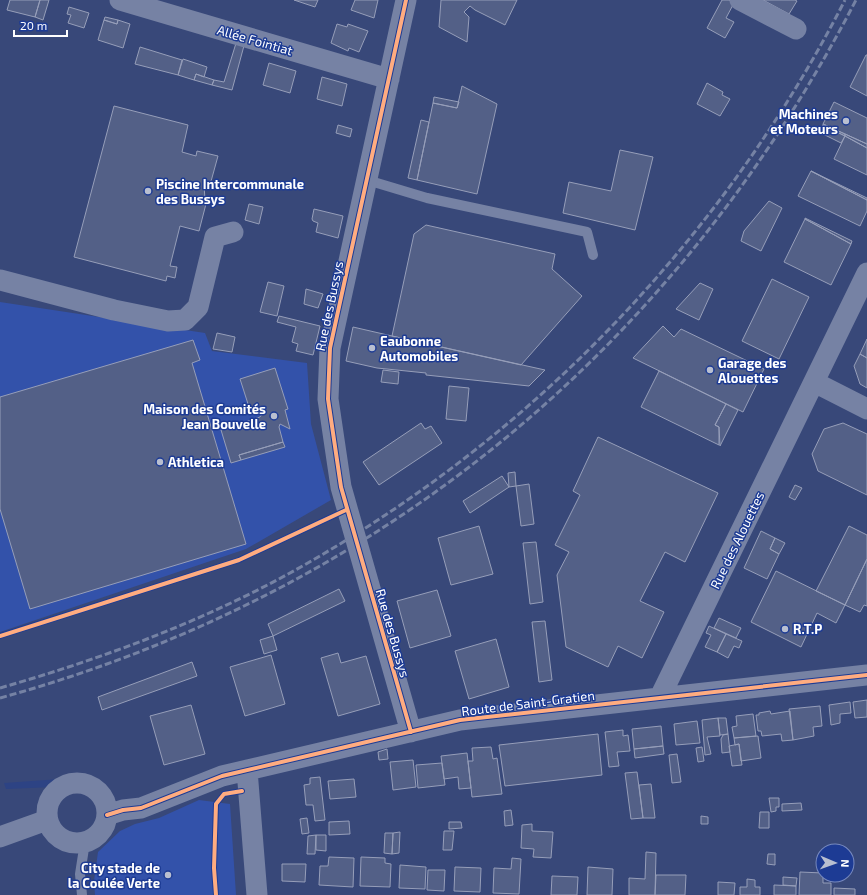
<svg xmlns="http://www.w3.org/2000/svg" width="867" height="895" font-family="'Exo 2',sans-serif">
	<rect width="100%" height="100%" fill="#384879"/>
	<path fill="#3352aa" d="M0 302 205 333 212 351 307 363 311 424 331 500 246 549 0 632Z
		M199 800 230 804 236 895H95L94 881 98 852 120 831 135 824 159 818Z"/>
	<path fill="#2d4384" d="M74 778 87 780 94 786 68 782 54 787 6 789 4 783Z"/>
	<path fill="#536087" stroke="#969eb9" d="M10 0H40L35 17 7 10Z
		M40 0H49L43 20 35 17Z
		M294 0H318L315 7Z
		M355 0H378L374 18 351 10Z
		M441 0H517L505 25 475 10 470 6 464 12 469 17 467 42 439 27Z
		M722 0H729L734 3 726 18 734 22 725 38 707 28Z
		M763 0H795L797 1 789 14Z
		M69 7 89 13 84 28 68 23 71 15 67 14Z
		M105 17 118 20 117 24 104 20Z
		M104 20 117 24 118 20 130 24 123 48 98 40Z
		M337 24 347 27 348 24 368 31 359 52 349 48 348 51 331 43Z
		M237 40 245 42 232 90 212 85 214 80 224 82Z
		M140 47 182 60 178 75 135 64Z
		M866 55H867V96L850 87Z
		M183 59 207 67 204 77 196 74 194 80 178 75Z
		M269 63 296 71 290 93 263 85Z
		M196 74 214 80 212 85 194 80Z
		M322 77 347 84 342 106 317 99Z
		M707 83 723 92 722 95 730 99 720 116 697 104Z
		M462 86 497 104 477 194 417 180 433 103 457 108Z
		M434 97 459 102 457 108 433 103Z
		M834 102 867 118V144L823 124Z
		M114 106 188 125 182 152 196 156 197 151 218 156 210 185 204 186 205 199 207 200 199 231 180 226 170 266 177 267 175 278 167 276 166 281 74 257Z
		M421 120 429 122 417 180 408 178Z
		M823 124 845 134V136L823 125Z
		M338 125 352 129 350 137 336 133Z
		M823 125 845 136 841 143 819 132Z
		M845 134 867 144V148L845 136Z
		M845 136 867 148V175L834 159Z
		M620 150 653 157 635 230 563 213 569 182 611 191Z
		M811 171 867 198V200Z
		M811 171 867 200V211L860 226 798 196Z
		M769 201 782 208 761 251 741 241 744 231Z
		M249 204 263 207 259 224 245 220Z
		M314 209 343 216 338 238 316 232 318 223 313 221 312 219Z
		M805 218 852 241 851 244 805 219Z
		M805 219 851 244 831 285 784 262Z
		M426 225 555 254 552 269 582 296 521 365 392 336 414 234Z
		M772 279 809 297 779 359 742 341Z
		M268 282 284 286 277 316 260 312Z
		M700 283 713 289 699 320 676 309Z
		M306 289 323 294 318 308 304 304Z
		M279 316 320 326 313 355 296 351 298 344 292 342 296 327 277 322Z
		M663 326 674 337 681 329 764 369 743 412 633 358Z
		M353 327 392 336 545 370 529 386 426 375V373L377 368 346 361Z
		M217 333 235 337 232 352 213 349Z
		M867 339V358L860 354Z
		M193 340 200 360 192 363 246 544 30 609 0 509V397Z
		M860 354 867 358V388L860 384 854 366Z
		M275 368 288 409 285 410 290 429 280 424 279 427 283 442 239 455 241 460 231 463 221 430 260 417 262 414 249 407 240 379Z
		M383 370 399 372 398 384 381 382Z
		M659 371 726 404 715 425 719 427V445L641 407Z
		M449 386 469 388 466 421 446 419Z
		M726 404 738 410 720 446 719 427 715 425Z
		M421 423 425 429 431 426 442 443 379 485 363 462Z
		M843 423 867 434V495L818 471 812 454 824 429Z
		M598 437 718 493 685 562 665 552 640 601 664 612 642 658 618 646 608 667 566 647 557 575 569 552 555 545 580 495 573 491Z
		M283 442 285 447 241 460 239 455Z
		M515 472 516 486 509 487 508 473Z
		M502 476 509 487 470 513 463 501Z
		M529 484 534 524 521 526 516 486Z
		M795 485 802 488 795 500 789 497Z
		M479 526 493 574 451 585 438 538Z
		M849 526 867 535V559L845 605 816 591Z
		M761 531 775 538 770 549 779 554 767 579 744 568Z
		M775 538 785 543 779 554 770 549Z
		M536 542 543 602 530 604 523 543Z
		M867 559V606L864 605 860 612 845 605Z
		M776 571 845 605 836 623 817 613 801 647 751 622Z
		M339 589 345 601 273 636 268 624Z
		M437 590 451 636 410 648 397 601Z
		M719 618 741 628 736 638 714 628Z
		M545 621 552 680 539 682 532 622Z
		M709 626 726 634 717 652 705 647 711 635 706 633Z
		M726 634 742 641 739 648 734 646 728 658 717 652Z
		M273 636 277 650 264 654 260 640Z
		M496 639 509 687 469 699 455 651Z
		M338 653 341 663 366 656 380 704 338 716 321 658Z
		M271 655 285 704 245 716 230 667Z
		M192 662 197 676 102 710 98 697Z
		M867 700V717L855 718 853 702Z
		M850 702 851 713 840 714V723L831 725 829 705Z
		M191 705 205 754 164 765 150 716Z
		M820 706 822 726 813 727 814 736 793 740 789 709Z
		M770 711 771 714 790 711 793 740 782 741 781 734 762 736 761 731H758L756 715H759V713Z
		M753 714 756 736 734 738 732 727 737 726 736 716Z
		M718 718 720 736 707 737 711 754 705 755 702 720Z
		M718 718H726L728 734 720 735Z
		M697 721 700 743 676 745 674 724Z
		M661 726 663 746 634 749 632 729Z
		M623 730V736L628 735 630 751 617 752 619 766 609 767 605 732Z
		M598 734 602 775 505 786 499 745Z
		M728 734 730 752 722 753 721 739 723 735Z
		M758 736 761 758 741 761 739 744 735 745 734 738Z
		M739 744 742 765 732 766 729 746Z
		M663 746 664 754 635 758 634 749Z
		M491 747 493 759 497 758 502 794 472 797 468 761H473L472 748Z
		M702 747 704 761 698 762 696 748Z
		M387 749 388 759 379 760 378 752Z
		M467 753 471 788 459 789 458 777 444 779 441 756Z
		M677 754 681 782 672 783 669 755Z
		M413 760 416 787 393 790 390 762Z
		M442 763 445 785 418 788 416 765Z
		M637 772 643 818 631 819 625 773Z
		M320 777 325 820 315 821 313 805H306L304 785 310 784V778Z
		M354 779 356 797 330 799 328 781Z
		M651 784 655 818H643L639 785Z
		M769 798H779V807H776V811L771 812Z
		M801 803 802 810 782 811V804Z
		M511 810 513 825 505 826 504 811Z
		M760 812H769V828H759Z
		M701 816 708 817V824H701Z
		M307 818 309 833 302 834 300 819Z
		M349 821 350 834 329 835V822Z
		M449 822H461L462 828 449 829Z
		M532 824V831L553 832 551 858 533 857 534 849 521 848 522 825Z
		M444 831H454L452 850H443Z
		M400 832 399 853 392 854 393 833Z
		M385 833H393L392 854 384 853Z
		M316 835H326V851L316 850Z
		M316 835 315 854H307L308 836Z
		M646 852 656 853 655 895H629V878L645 879Z
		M768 854H775V865L767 864Z
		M329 857 354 858 353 887 319 885 320 866H328Z
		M361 857 385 858V863L391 864 390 887 360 886Z
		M512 858 521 859 519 894 493 893 494 868 511 869Z
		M282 864H306L305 882 282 881Z
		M400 865 426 867 425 889 399 888Z
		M455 867 481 868 480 892 454 891Z
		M588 867 613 869 612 895H587Z
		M428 870H445L444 891 427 890Z
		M800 872 823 873V883H831V895H799Z
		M656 875H686L685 895H655Z
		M552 876 578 877 577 895H551Z
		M783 877 797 878 796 886 783 885Z
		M747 879 755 880V887H760V895H740V887H747Z
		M718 882 735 883 734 895H718Z
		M774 885 796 886V895H774Z
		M834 888 855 889V895H834Z"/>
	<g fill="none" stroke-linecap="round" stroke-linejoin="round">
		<path stroke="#7682a4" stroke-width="10" d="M367 180 427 198 587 232 593 255
			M82 895 80 874 85 842"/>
		<path stroke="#7682a4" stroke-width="21" d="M120 0 389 79
			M406 0 330 348 328 399 341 487 411 732
			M740 0 796 29
			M0 280 114 310 168 321 185 320 198 307 215 237 233 232
			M814 382 867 409
			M660 697 867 273
			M247 770 257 895
			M47 813a30 30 0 1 1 60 0a30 30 0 1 1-60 0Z
			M107 815 123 810 141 808 222 776 460 720 867 675
			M0 837 47 820"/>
		<path stroke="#7582a4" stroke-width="3" stroke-dasharray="7 3" stroke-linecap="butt" d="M0 688C108 657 215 617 313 560 541 428 725 234 845 0
			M0 698C380 593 675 349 856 0"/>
		<defs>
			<path id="cycleway" d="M406 0 330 348 328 399 341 487 411 732
				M0 636 239 560 346 510
				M107 815 123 810 141 808 222 776 460 720 867 675
				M216 895 214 868 216 804 224 794 242 791"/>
		</defs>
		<use href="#cycleway" stroke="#1d3b94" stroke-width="6"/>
		<use href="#cycleway" stroke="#ffac80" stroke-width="4"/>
	</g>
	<g fill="#b9bfd0" stroke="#1d3b94" stroke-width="1.5">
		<circle cx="846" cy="121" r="4"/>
		<circle cx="148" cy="191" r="4"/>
		<circle cx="372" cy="348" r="4"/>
		<circle cx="710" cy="370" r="4"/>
		<circle cx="274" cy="416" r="4"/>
		<circle cx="160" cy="462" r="4"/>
		<circle cx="785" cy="629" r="4"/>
		<circle cx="168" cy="875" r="4"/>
	</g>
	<g text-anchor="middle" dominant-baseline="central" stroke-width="3" stroke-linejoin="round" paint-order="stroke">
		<g font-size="13" fill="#fff" stroke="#1d3b94">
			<text transform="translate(255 40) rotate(16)">Allée Fointiat</text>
			<text transform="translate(329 306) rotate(-78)">Rue des Bussys</text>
			<text transform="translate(737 540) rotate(-64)">Rue des Alouettes</text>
			<text transform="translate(393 633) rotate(74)">Rue des Bussys</text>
			<text transform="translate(528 703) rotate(-7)">Route de Saint-Gratien</text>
		</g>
		<g font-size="13" font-weight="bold" fill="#fff" stroke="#1d3b94" text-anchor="start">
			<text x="838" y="114" text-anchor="end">Machines<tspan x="838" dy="15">et Moteurs</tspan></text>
			<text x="156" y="184">Piscine Intercommunale<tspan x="156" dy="15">des Bussys</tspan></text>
			<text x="380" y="341">Eaubonne<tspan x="380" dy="15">Automobiles</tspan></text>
			<text x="718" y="363">Garage des<tspan x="718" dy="15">Alouettes</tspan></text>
			<text x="266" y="409" text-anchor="end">Maison des Comités<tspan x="266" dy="15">Jean Bouvelle</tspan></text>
			<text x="168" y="462">Athletica</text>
			<text x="793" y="629">R.T.P</text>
			<text x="160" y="868" text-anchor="end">City stade de<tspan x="160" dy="15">la Coulée Verte</tspan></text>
		</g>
	</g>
	<g transform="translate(835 863) rotate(92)"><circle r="19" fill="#1d3b94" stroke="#7789bf"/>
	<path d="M0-3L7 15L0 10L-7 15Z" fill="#b9bfd0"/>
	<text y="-6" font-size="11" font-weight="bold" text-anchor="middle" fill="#ffffff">N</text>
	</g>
	<path d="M14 30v6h53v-6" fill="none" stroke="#ffffff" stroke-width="2"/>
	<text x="20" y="30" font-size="12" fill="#ffffff" stroke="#1d3b94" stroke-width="3" paint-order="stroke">20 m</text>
</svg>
